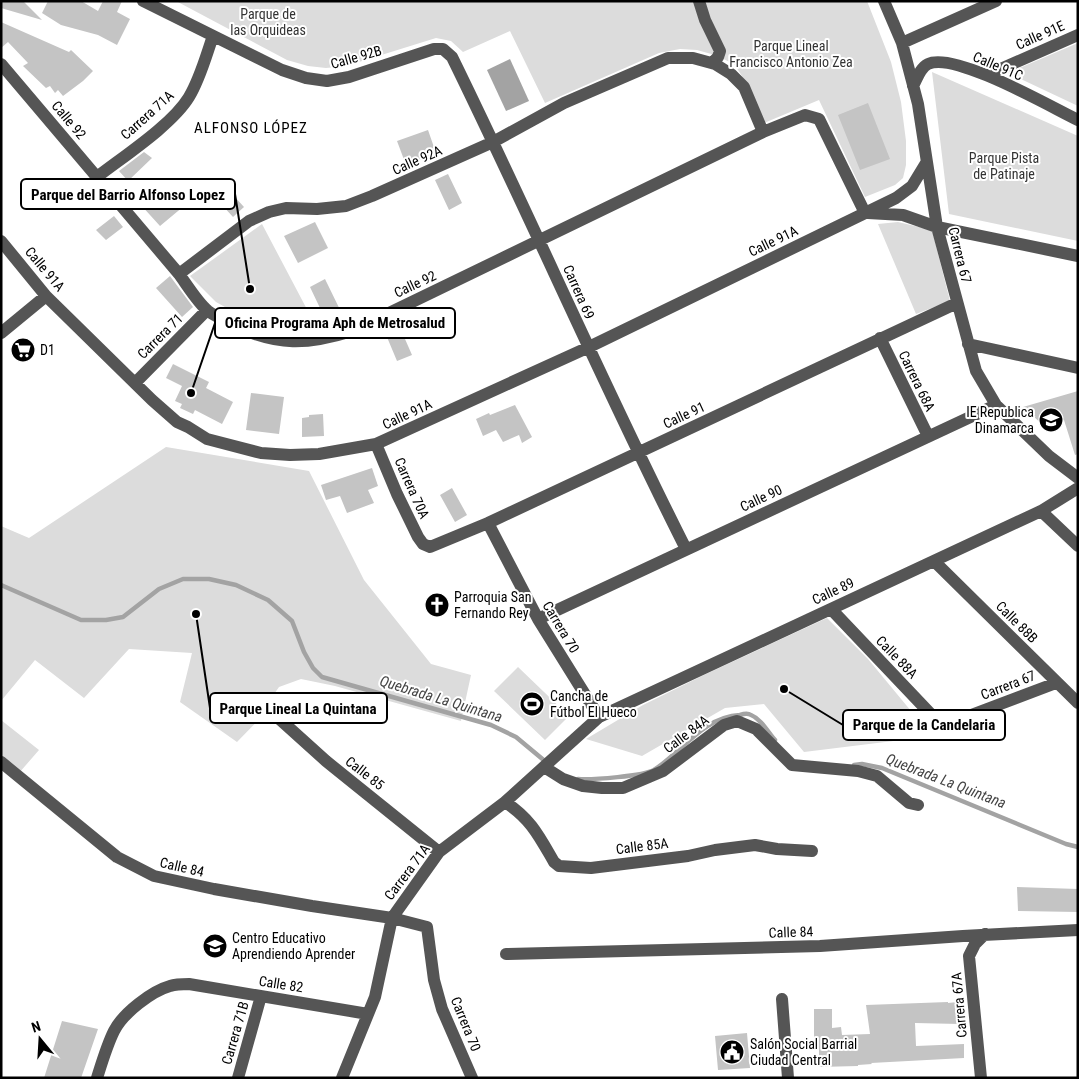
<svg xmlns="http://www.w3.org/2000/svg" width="1079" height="1079" font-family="'Roboto Condensed',sans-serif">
	<rect width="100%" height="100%" fill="#fff"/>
	<path fill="#dcdcdc" d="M176 1H867L891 62 901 102 906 141V165L903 178 895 185 865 197 819 100 764 123 742 76 734 64 715 55 697 50 680 49 659 53 545 103 510 31 463 52 451 41 436 38 346 66 326 68 308 66 287 60Z
		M1078 43V106L1008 73Z
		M932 72 1078 136V241L949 214Z
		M898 222 932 230 950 301 916 314 878 224Z
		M262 224 320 334 295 335 261 327 216 302 190 276Z
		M166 447 309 471 364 580 431 664 471 675 461 721 335 686 301 679 279 687 272 697 270 708 237 742 180 702 192 653 129 649 84 698 35 660 1 701V526L29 538Z
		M827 618 868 659 916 717 934 736 804 752 764 704 725 708 642 756 586 739 643 705 706 674Z
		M518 667 569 716 545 740 494 691Z
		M1 720 39 750 19 773 1 757Z"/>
	<path fill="#a3a3a3" d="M510 59 529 101 506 111 487 70Z"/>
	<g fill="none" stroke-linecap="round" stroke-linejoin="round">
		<path stroke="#a3a3a3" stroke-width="4.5" d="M1 585 81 620H106L123 617 159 589 183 579H209L236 585 268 600 292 621 304 652 313 668 322 677 491 725 516 737 546 762
			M854 765 862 764 882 768 1066 844 1078 847
			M578 779C592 780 644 776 654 770 683 751 703 717 740 715 743 714 748 713 751 715 761 719 768 732 775 740"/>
	</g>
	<path fill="#c4c4c4" d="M1 1H23L42 20 1 8Z
		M48 1H81L98 11 103 1H122L117 12 130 19 117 45 98 35 61 25 42 13Z
		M1 22 69 52 71 50 93 71 83 81 63 96 58 90 55 93 50 86 46 88 23 66 28 63 8 42 1 48Z
		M868 103 890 159 860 170 838 115Z
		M428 130 436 153 406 165 397 141Z
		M144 152 152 158 128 181 119 171Z
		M448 174 462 203 449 210 435 180Z
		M223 184 244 207 233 217 212 194Z
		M159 187 170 200 182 191 190 201 160 226 140 204Z
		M114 216 123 227 106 240 96 230Z
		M315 222 328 248 298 263 284 236Z
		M170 276 193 307 182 317 156 288Z
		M325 279 345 320 329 327 310 287Z
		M398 323 412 355 397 361 384 330Z
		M173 364 209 382 206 388 233 402 222 424 195 410 193 414 180 408 182 404 175 401 182 386 166 378Z
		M1078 391V454L1075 455 1064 420 1044 426 1023 407Z
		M251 393 284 397 279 434 246 430Z
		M515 405 532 437 522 443 519 435 503 442 496 430 483 436 476 419 489 413 490 415Z
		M323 414 324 436 302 437V418L309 417V415Z
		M372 468 378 486 368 490 374 503 347 513 340 496 326 500 321 485Z
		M452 488 467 515 455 522 440 495Z
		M1017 887 1078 889V912L1018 911Z
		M948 1002V1003L958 1002 960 1024 915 1023 916 1046 964 1044V1058L871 1063 872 1064 858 1065V1066L819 1067V1048H816V1039H814V1009H832V1028L841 1027 842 1035 870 1034 866 1005Z
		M62 1021 98 1029 81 1078H44Z
		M747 1033 750 1068 718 1070 715 1036Z"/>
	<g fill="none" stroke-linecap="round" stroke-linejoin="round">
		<path stroke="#555" stroke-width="12" d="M143 1 282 70 306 78 327 81 349 77 434 49H443L452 57C532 220 604 387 686 549
			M699 1 705 20 720 51 718 57 714 61
			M884 1 902 43 918 104 937 227 976 371 996 405 1049 456 1078 478
			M902 43 996 1
			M1 64 179 274C187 285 198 303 208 311 216 317 227 321 235 326 278 346 307 345 352 331L763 132 805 115 819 119 865 213
			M987 75 1078 35
			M913 86C917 79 920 68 928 64 954 51 1051 107 1078 120
			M97 177C124 156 172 125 189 97 200 79 206 56 213 36
			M868 213 903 215 937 227 1078 256
			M1 241 46 296 152 400 177 422 188 427 207 439 261 453 290 455 319 454 376 444 587 348 896 198 912 186 926 163
			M179 274 249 221 269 212 286 208 317 209 346 206 372 196 493 142 564 103 668 58H693L715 64 731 74 744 87 763 132
			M1 333 46 296
			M880 338 928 436
			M968 344 1078 368
			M135 383 207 310
			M376 444 397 494 418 537 423 544 430 547 488 523 957 303
			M1041 511 1078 546
			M488 523 538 619 599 717
			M935 562 1078 703
			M831 609 942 726 1056 683
			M538 619 996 405
			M275 715 326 761 439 852
			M1 762 117 857 154 876 214 889 312 906 392 918 427 927 434 980 442 1009 472 1078
			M544 767 563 779 583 786 602 788H623L663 771 724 725 737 721 756 729 792 765 858 771 877 776 909 803 918 805
			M505 802C531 819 539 836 554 862L559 866 591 868 688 856 715 850 755 845 777 849 812 851
			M506 954 820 946 963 936 1078 930
			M782 999 788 1078
			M97 1078C102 1062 107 1045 114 1031 123 1013 152 991 170 986 176 984 183 984 189 984L368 1014
			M238 1078 261 996
			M342 1078 375 997 392 918 439 852 505 802 599 717 1041 511 1078 488
			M981 1078 969 956 975 944 985 934"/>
	</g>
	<defs>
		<symbol id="supermarket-disc" viewBox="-11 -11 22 22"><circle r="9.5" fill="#000" stroke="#fff"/><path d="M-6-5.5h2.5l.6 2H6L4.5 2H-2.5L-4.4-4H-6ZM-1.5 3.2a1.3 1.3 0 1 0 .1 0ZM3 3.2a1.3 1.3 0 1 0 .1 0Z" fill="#fff"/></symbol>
		<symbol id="school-disc" viewBox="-11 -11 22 22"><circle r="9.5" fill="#000" stroke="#fff"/><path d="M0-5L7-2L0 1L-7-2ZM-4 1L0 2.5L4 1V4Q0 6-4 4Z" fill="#fff"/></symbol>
		<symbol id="church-disc" viewBox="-11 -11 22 22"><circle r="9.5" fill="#000" stroke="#fff"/><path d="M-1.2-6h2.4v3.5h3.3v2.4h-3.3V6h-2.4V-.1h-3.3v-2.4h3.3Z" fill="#fff"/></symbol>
		<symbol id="stadium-disc" viewBox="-11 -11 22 22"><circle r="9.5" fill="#000" stroke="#fff"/><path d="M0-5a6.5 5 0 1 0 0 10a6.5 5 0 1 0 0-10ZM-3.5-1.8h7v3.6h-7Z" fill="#fff"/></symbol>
		<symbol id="civic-disc" viewBox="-11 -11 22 22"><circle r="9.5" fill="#000" stroke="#fff"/><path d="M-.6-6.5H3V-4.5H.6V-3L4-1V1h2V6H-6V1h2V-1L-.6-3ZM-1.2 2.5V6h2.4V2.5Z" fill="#fff"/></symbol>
	</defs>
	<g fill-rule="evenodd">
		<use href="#supermarket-disc" x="9" y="336" width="28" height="28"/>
		<use href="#school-disc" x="1037" y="406" width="28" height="28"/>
		<use href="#church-disc" x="423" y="591" width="28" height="28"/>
		<use href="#stadium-disc" x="518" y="690" width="28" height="28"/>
		<use href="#school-disc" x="201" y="932" width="28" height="28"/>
		<use href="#civic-disc" x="718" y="1038" width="28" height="28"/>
	</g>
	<g text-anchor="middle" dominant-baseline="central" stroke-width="4" stroke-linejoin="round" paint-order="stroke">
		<g font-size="14" fill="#333" stroke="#fff">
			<text x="268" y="14">Parque de<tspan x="268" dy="16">las Orquideas</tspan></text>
			<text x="791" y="46">Parque Lineal<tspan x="791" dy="16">Francisco Antonio Zea</tspan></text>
			<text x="1004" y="158">Parque Pista<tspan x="1004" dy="16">de Patinaje</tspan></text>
		</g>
		<g font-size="14" fill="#000" stroke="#fff">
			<text transform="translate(1040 35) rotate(-24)">Calle 91E</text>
			<text transform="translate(356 57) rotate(-16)">Calle 92B</text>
			<text transform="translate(998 66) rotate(23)">Calle 91C</text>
			<text transform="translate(147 115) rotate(-42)">Carrera 71A</text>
			<text transform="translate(69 120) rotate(50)">Calle 92</text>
			<text transform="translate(417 160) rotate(-24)">Calle 92A</text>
			<text transform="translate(773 241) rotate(-26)">Calle 91A</text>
			<text transform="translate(960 255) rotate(76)">Carrera 67</text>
			<text transform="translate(45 269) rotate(50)">Calle 91A</text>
			<text transform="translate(415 284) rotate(-25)">Calle 92</text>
			<text transform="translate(579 292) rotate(66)">Carrera 69</text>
			<text transform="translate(160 336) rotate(-45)">Carrera 71</text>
			<text transform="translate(917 381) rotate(64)">Carrera 68A</text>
			<text transform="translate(407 414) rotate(-25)">Calle 91A</text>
			<text transform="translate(684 415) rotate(-25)">Calle 91</text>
			<text transform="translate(412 488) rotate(66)">Carrera 70A</text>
			<text transform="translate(761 498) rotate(-25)">Calle 90</text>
			<text transform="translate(833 591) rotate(-25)">Calle 89</text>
			<text transform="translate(1017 622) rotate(45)">Calle 88B</text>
			<text transform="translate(561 627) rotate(59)">Carrera 70</text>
			<text transform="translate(897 657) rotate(46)">Calle 88A</text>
			<text transform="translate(1008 685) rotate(-21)">Carrera 67</text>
			<text transform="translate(686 734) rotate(-37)">Calle 84A</text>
			<text transform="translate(365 773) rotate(38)">Calle 85</text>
			<text transform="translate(642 846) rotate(-7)">Calle 85A</text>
			<text transform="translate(182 867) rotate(13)">Calle 84</text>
			<text transform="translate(407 872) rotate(-53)">Carrera 71A</text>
			<text transform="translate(791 932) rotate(-2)">Calle 84</text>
			<text transform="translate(281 984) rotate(9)">Calle 82</text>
			<text transform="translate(959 1005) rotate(-95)">Carrera 67A</text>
			<text transform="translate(466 1024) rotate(68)">Carrera 70</text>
			<text transform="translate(235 1033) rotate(-74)">Carrera 71B</text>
		</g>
		<g font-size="14" fill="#000" stroke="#fff" text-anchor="start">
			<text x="40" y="350">D1</text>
			<text x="1034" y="412" text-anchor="end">IE Republica<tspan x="1034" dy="16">Dinamarca</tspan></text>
			<text x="454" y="597">Parroquia San<tspan x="454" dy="16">Fernando Rey</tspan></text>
			<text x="550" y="696">Cancha de<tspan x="550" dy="16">Fútbol El Hueco</tspan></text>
			<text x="232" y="938">Centro Educativo<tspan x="232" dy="16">Aprendiendo Aprender</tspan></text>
			<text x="750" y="1044">Salón Social Barrial<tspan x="750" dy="16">Ciudad Central</tspan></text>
		</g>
		<g font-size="15" letter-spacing="1" fill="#000" stroke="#fff">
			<text x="251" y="128">ALFONSO LÓPEZ</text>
		</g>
		<g font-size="15" font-style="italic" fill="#444" stroke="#fff">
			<text transform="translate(441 699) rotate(17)">Quebrada La Quintana</text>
			<text transform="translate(946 781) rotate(21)">Quebrada La Quintana</text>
		</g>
	</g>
	<path fill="none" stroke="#000" stroke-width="2" d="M250 289L235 194M191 393L215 323M196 614L210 708M784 689L843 725"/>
	<g fill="#000" stroke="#fff" stroke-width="2">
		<circle cx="250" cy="289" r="5"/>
		<circle cx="191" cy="393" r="5"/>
		<circle cx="196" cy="614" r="5"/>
		<circle cx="784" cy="689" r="5"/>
	</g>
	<g fill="#fff" stroke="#000" stroke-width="2">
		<rect x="21" y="179" width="214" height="30" rx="5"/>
		<rect x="215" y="308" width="240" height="30" rx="5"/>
		<rect x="210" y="693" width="177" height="30" rx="5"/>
		<rect x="843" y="710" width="162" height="30" rx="5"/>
	</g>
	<g font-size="15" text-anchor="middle" font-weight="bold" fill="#000">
		<text x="128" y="200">Parque del Barrio Alfonso Lopez</text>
		<text x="335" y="328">Oficina Programa Aph de Metrosalud</text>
		<text x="298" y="714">Parque Lineal La Quintana</text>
		<text x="924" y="730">Parque de la Candelaria</text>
	</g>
	<rect width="1079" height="1079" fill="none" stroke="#000000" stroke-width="5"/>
	<g transform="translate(40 1039) rotate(342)" stroke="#ffffff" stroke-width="4" paint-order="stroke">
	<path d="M0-4L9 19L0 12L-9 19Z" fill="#000000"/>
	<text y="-8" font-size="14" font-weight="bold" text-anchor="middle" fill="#000000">N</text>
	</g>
</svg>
